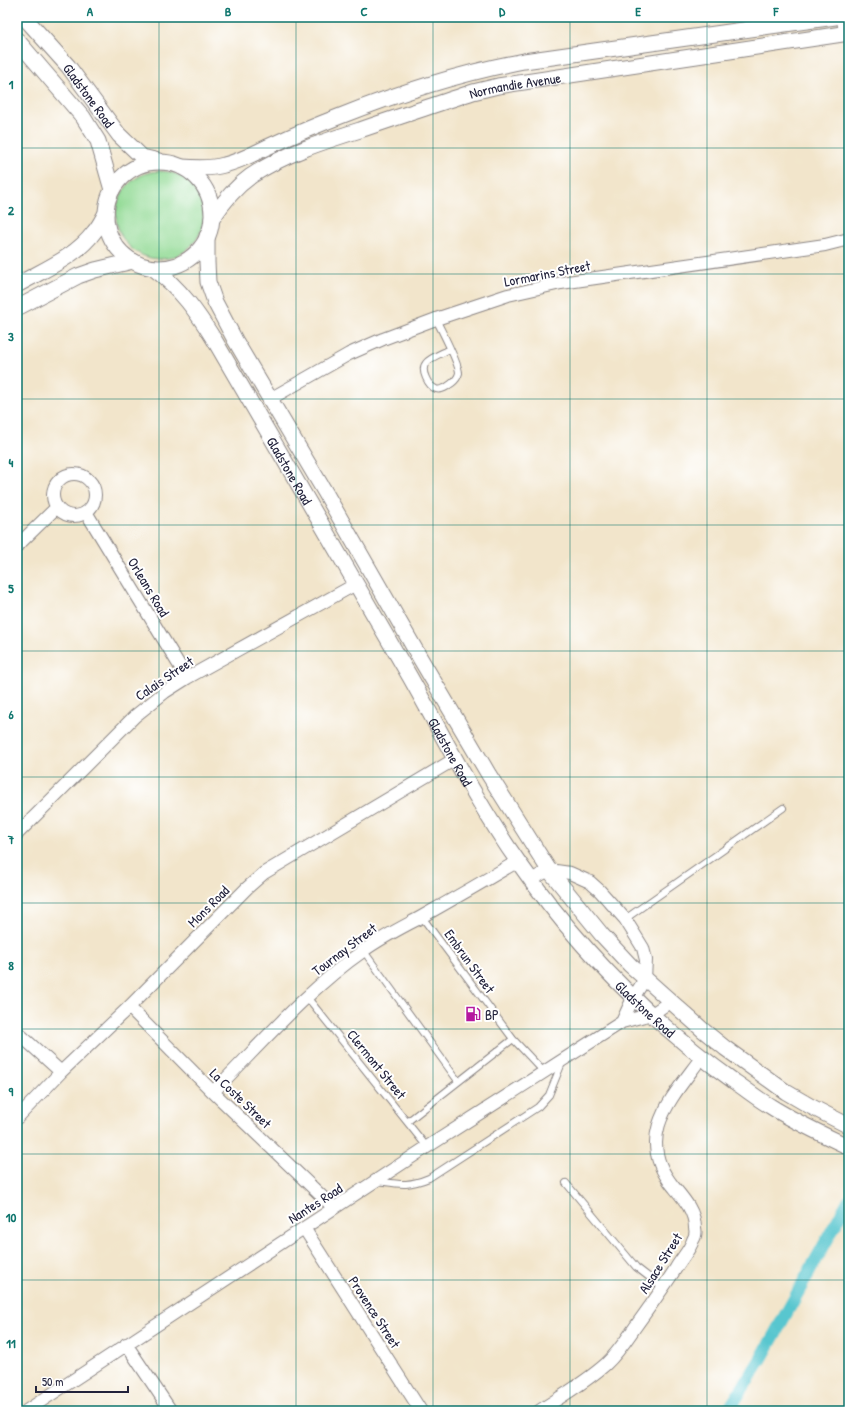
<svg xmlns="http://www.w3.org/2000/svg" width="866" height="1428" font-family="'Patrick Hand',sans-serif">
	<rect width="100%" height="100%" fill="#fff"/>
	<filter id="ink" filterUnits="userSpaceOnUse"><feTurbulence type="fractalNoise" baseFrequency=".025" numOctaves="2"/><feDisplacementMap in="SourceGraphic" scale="8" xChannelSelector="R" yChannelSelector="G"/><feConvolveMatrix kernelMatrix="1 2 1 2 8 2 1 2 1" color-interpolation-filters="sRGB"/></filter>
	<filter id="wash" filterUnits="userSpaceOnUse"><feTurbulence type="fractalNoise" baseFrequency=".012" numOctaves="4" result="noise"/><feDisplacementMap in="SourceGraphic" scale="16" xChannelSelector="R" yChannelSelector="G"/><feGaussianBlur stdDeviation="0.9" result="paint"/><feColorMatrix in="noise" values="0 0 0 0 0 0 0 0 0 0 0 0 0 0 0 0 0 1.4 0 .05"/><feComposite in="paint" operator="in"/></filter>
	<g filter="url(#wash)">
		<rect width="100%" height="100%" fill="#f2e5cb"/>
		<path fill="#92da94" stroke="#5a7e68" d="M116 215a44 44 0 1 1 88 0a44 44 0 1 1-88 0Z"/>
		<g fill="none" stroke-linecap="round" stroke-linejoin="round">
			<path stroke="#59c6cf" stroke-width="13" d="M728 1411 761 1359 849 1200"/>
		</g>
	</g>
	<g filter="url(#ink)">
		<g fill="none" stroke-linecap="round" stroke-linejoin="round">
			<defs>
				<path id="service" d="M436 319C441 330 459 363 459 373 458 377 456 380 452 383 448 386 442 391 436 389 428 386 420 370 426 363 431 357 443 353 450 349
					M422 917 513 1039 544 1072
					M625 919 783 808
					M363 950 458 1081
					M307 997 427 1147
					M407 1122 513 1039
					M377 1181C399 1184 407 1187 429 1178L538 1107 549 1095 562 1063
					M566 1183 636 1267 663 1288"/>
				<path id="minor" d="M842 17 846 34 849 37
					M270 399 349 354 383 339 436 319 508 295 561 283 825 245 849 239
					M53 495a21 21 0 1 1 42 0a21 21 0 1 1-42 0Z
					M86 512 187 678
					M17 546 57 507
					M17 834 135 716 165 692 187 678 356 584
					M531 880 549 870 570 873 590 882 600 891 625 919 635 935 643 948 646 960 645 979 633 998 622 1022
					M129 1007 213 1092 334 1208
					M17 1032 61 1072
					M213 1092C261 1044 307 990 363 951 382 937 403 927 423 916 455 898 486 880 518 861
					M17 1118 61 1072 129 1007 247 888 264 873 455 759
					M304 1228 421 1411
					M126 1344 171 1411
					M26 1411 427 1147 622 1022 652 1014 671 1001
					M539 1411C562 1396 586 1382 606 1364 619 1352 628 1337 638 1323 651 1305 664 1287 676 1268 681 1259 690 1250 693 1240 695 1237 696 1232 695 1228 695 1211 683 1198 673 1186 633 1137 672 1098 701 1058"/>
				<g id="tertiary">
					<path id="s1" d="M24 17 68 66 119 135 142 157 159 161"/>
					<path d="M17 40 83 117 98 141 112 190"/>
					<circle cx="159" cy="215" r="53"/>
					<path d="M182 167C196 168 211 169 224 165 242 161 258 151 274 144 296 134 317 125 338 117 398 93 461 73 524 61L835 17"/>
					<path id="s2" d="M212 219C223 202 234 188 251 176 284 154 322 142 360 130 397 117 435 105 473 92L498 86 849 33"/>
					<path d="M207 236V262L208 282 215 302 235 340 325 492 420 658 489 775 549 870 602 935 630 965 704 1031 725 1048 786 1092 810 1106 849 1126"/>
					<path id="s3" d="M153 268C181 289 197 312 215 341 280 453 346 565 410 677 445 739 477 804 519 863 578 948 651 1022 735 1082 747 1090 758 1099 770 1106 795 1122 822 1134 849 1147"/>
					<path d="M17 285C43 270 76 257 94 232 99 227 102 220 106 213"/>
					<path d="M17 308 78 276 95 270 133 261"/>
				</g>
			</defs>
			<use href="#service" stroke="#8a8483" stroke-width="8"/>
			<use href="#minor" stroke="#8a8483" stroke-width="14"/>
			<use href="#tertiary" stroke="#8a8483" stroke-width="17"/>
			<use href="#service" stroke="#fff" stroke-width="6"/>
			<use href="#minor" stroke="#fff" stroke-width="12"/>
			<use href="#tertiary" stroke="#fff" stroke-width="15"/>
		</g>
	</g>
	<path fill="none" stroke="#0f766e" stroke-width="1" stroke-opacity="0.55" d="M159 17V1411M296 17V1411M433 17V1411M570 17V1411M707 17V1411M17 148H849M17 274H849M17 399H849M17 525H849M17 651H849M17 777H849M17 903H849M17 1029H849M17 1154H849M17 1280H849"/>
	<defs>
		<symbol id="fuel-bare" viewBox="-9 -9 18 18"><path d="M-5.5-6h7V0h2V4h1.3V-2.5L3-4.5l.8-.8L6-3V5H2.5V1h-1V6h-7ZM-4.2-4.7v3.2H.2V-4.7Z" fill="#b5179e" stroke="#fff" stroke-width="2.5" paint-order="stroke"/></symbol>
	</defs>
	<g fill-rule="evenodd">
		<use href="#fuel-bare" x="462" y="1003" width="22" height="22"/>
	</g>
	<g text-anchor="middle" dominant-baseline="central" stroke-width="4" stroke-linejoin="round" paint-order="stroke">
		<g font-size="14" fill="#22223b" stroke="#fff">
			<text stroke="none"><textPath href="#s2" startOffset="339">Normandie Avenue</textPath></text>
			<text stroke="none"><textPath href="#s1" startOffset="102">Gladstone Road</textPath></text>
			<text transform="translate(547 273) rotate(-11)">Lormarins Street</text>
			<text stroke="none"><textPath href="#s3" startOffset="246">Gladstone Road</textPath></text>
			<text transform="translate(149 587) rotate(59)">Orleans Road</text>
			<text transform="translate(164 678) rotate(-34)">Calais Street</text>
			<text stroke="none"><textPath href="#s3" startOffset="570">Gladstone Road</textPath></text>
			<text transform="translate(208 906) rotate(-45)">Mons Road</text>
			<text transform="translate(344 949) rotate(-37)">Tournay Street</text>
			<text transform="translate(470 961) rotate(54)">Embrun Street</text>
			<text stroke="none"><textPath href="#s3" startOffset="894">Gladstone Road</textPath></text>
			<text transform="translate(377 1064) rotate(51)">Clermont Street</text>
			<text transform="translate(241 1098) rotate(44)">La Coste Street</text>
			<text transform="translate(315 1203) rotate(-33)">Nantes Road</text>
			<text transform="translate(660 1263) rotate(-58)">Alsace Street</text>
			<text transform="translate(375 1312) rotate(57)">Provence Street</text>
		</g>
		<g font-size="14" fill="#22223b" stroke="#fff" text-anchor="start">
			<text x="485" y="1014">BP</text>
		</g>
	</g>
	<rect width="866" height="1428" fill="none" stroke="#fff" stroke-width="44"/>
	<path d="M36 1386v6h92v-6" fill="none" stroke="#22223b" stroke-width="2"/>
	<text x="42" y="1386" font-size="12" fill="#22223b" stroke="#ffffff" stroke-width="3" paint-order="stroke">50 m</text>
	<rect x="22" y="22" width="822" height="1384" fill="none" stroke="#0f766e" stroke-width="1.5"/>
	<g font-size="13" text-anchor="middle" font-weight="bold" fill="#0f766e">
		<text x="90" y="16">A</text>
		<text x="228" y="16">B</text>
		<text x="364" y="16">C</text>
		<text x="502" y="16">D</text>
		<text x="638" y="16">E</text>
		<text x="776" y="16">F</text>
		<text x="11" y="89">1</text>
		<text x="11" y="215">2</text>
		<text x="11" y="341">3</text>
		<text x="11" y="467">4</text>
		<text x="11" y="593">5</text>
		<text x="11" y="719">6</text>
		<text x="11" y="844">7</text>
		<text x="11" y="970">8</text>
		<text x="11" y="1096">9</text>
		<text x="11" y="1222">10</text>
		<text x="11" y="1348">11</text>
	</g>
</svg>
